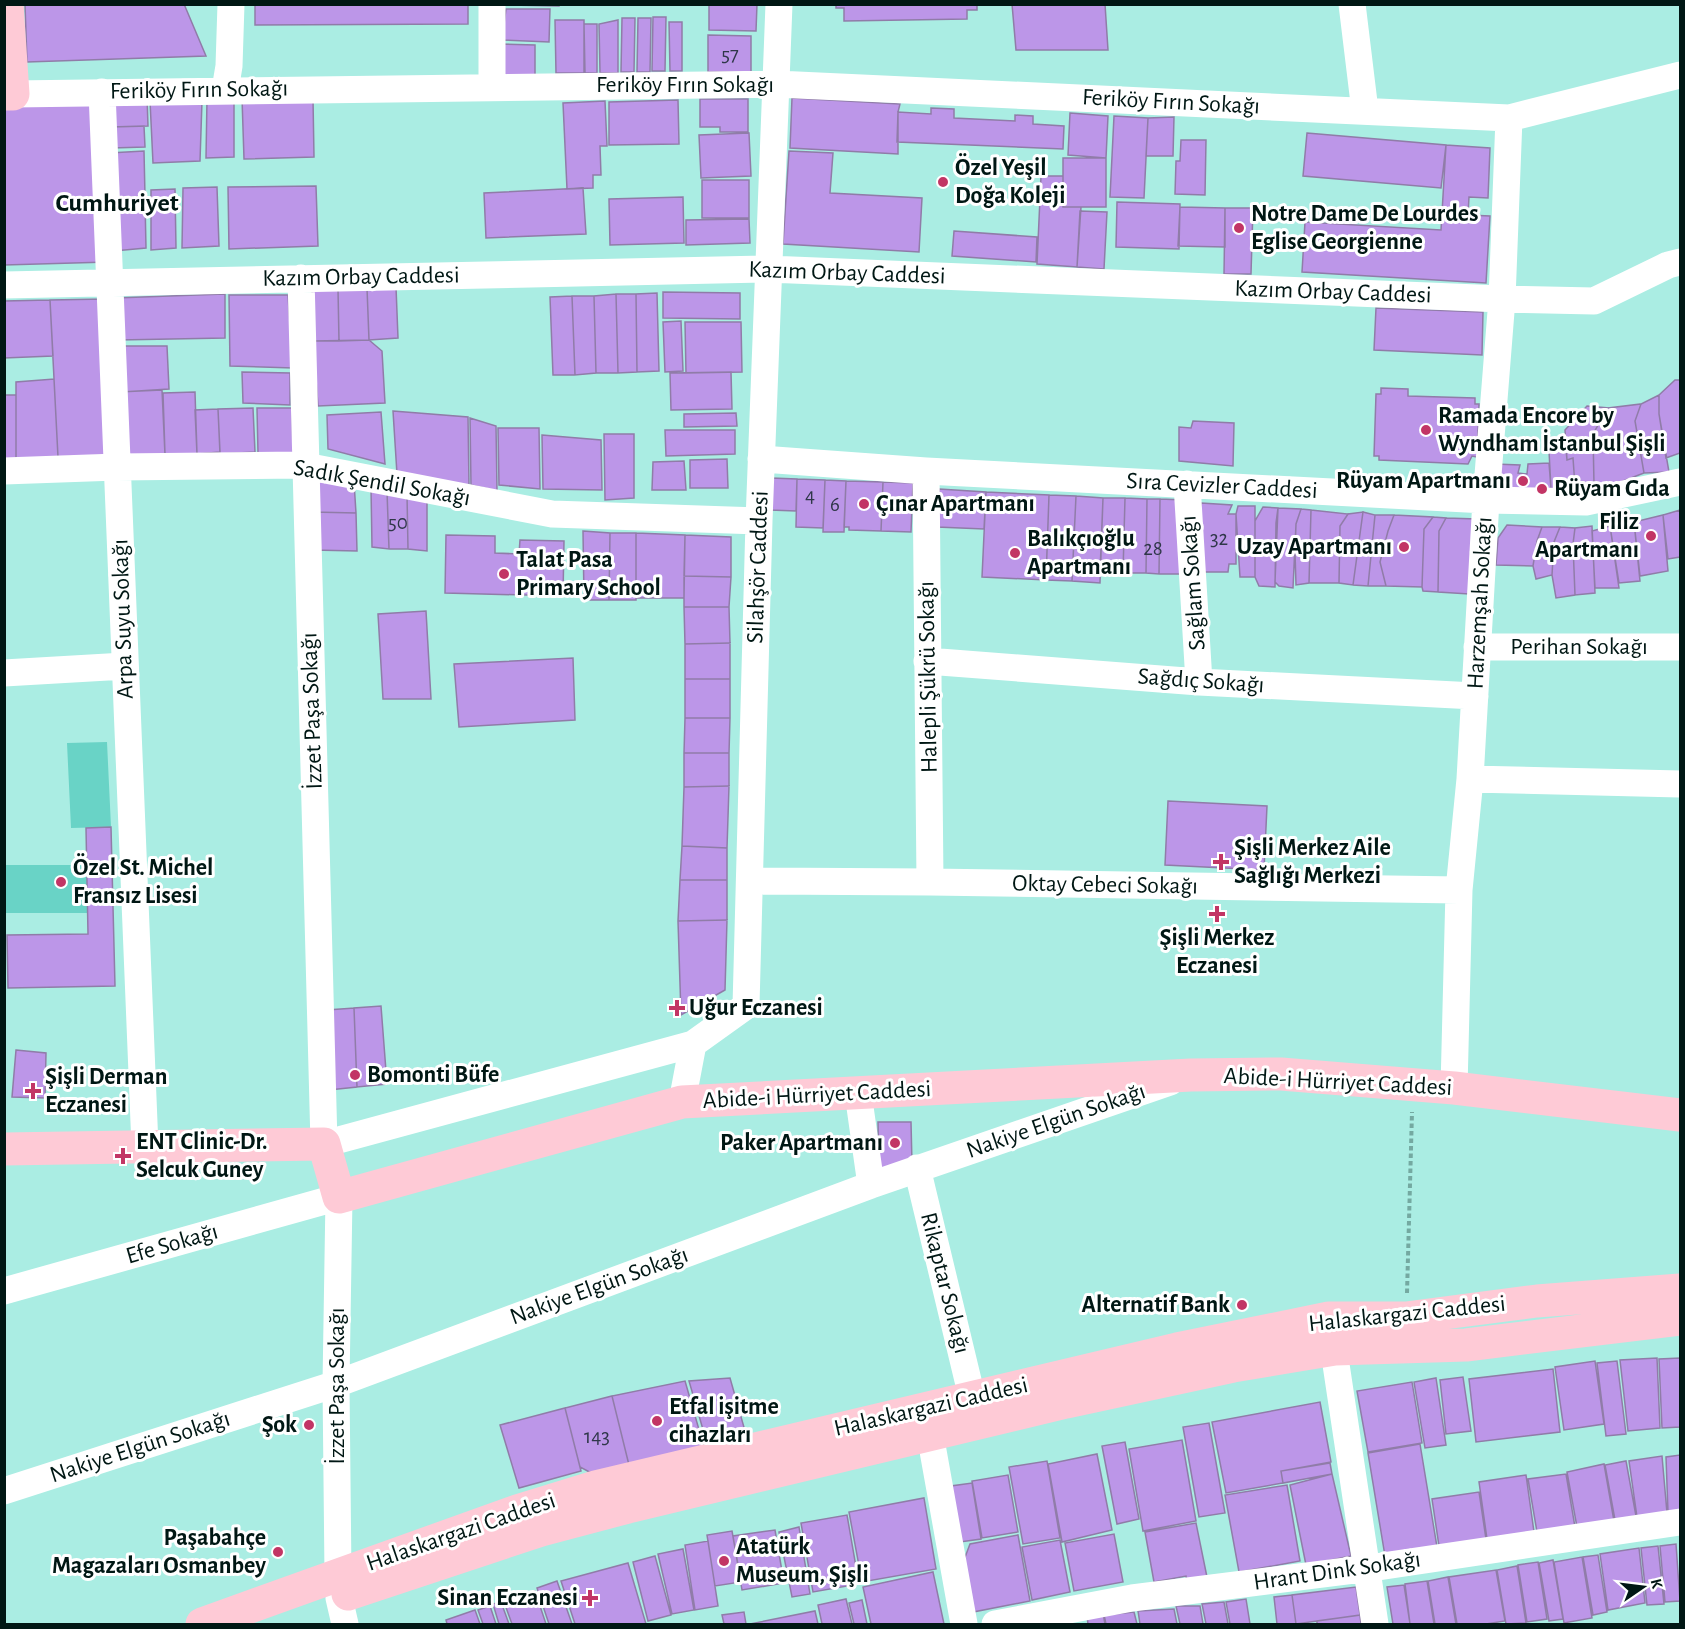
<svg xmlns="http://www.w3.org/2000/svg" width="1685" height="1629" font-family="'Alegreya Sans',sans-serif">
	<rect width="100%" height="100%" fill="#aaede3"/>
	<path fill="#69d3c6" d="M107 742 111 827 71 828 67 743Z
		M5 865H87V913H5Z"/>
	<path fill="#bc96e8" stroke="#907ca8" stroke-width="1.5" d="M25 4H184L206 56 27 62Z
		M255 4H468V24L255 25Z
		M507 4H559V6L507 5Z
		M709 4H757L756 31 709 30Z
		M836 4H977V10H967V19L844 21V8H836Z
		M1012 4H1105L1108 50H1016Z
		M506 9H550L549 42 502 40Z
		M653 17H666L665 71H652Z
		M622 18H635L634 72H621Z
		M638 18H651L650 72H637Z
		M555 20H584V73H556Z
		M618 20V73H600L599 24Z
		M669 22H682V71H670Z
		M584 24H597V73H585Z
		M708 35 751 36V72H708Z
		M501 44 535 45V75H500Z
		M101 94 108 262 4 265V95Z
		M147 97 148 126 111 127 110 98Z
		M242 98 313 99 314 157 244 159Z
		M792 98 900 104 898 112V154L790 148Z
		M207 99H234V157L206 158Z
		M700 99H748V132H720V127H700Z
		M678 100 679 144 609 145V102Z
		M150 101H202L200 161 153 163Z
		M605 101 607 146H600L601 175H593V188L567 189 563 103Z
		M931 108 954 109V118L1015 121V115L1033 116V124L1064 126 1063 149 897 142 898 112 931 114Z
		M1070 113 1108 116 1106 158 1068 155Z
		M1114 116 1148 118 1144 198 1110 197Z
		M1174 117 1173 156H1146L1148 118Z
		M144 126 145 147 112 148 111 127Z
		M749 133 751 176 701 178 699 135Z
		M1307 133 1446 145 1441 188 1303 176Z
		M1181 140H1206L1205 195 1175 194 1176 161H1180Z
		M1446 145 1490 148 1488 198 1469 197 1468 215 1490 216 1486 283 1302 272 1305 222 1441 230Z
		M144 151 145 196 111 199 109 153Z
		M789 151 833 153 830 193 922 198 919 252 783 244Z
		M1063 158H1106V207H1063Z
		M1041 176H1063V207H1081L1077 267 1037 264Z
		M702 180H749V218H702Z
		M316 186 318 246 229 249 228 187Z
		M217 187 219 246 182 248 183 188Z
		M583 188 586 234 486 238 484 193Z
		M175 189 176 248 151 250V190Z
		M683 197 684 243 610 245 609 199Z
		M145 200 146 248 114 251 111 203Z
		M1117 202 1180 204 1179 249 1116 247Z
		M1180 207 1225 208V247L1178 246Z
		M1225 208H1253L1251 274H1224Z
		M1080 211 1107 212 1104 269 1077 267Z
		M749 219 750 243 686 245V220Z
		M954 231 1037 237 1036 262 952 256Z
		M396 287 398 338 369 340 367 288Z
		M367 288 369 340 339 341 338 289Z
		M338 289 339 341H313L312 290Z
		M663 292 740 293V319L663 318Z
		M657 293 659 371 637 372 636 294Z
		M225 294V338L118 340 115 298Z
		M616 294H636L637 372 618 373Z
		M616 294 618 373H596L594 296Z
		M229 295H288L293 368 230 366Z
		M572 296H594L596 373 575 375Z
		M572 296 575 375H553L550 297Z
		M105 299 112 455 58 457 50 300Z
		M50 300 53 356 4 358V301Z
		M1376 308 1483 312 1482 355 1374 350Z
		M681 321 683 371 665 372 663 322Z
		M685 322H741L742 372 686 373Z
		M369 340 382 351 385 403 318 406 313 341Z
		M119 346H167L169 389 122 392Z
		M242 372 290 373V405L243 403Z
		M731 372 732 409 671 410 670 373Z
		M54 379 58 457 16 460V382Z
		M1675 380H1680V453L1666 458 1659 414V395Z
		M1381 388 1408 389V396L1475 398V404H1479L1477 457 1472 456 1468 464 1379 460V456H1374L1376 394H1381Z
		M162 390 165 455 122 457 118 392Z
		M195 392 197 454 165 455 163 393Z
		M4 395H16V460H4Z
		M1659 395V414L1669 472 1644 473 1635 421 1641 404Z
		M1641 404 1635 421 1644 473 1597 491 1594 484 1593 434 1608 408Z
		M1587 406 1608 408 1593 434 1594 484 1575 486 1573 458 1567 460 1565 430Z
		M253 408 255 452 220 454 218 409Z
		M257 408H292L293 453H258Z
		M218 409 220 452 197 454 195 410Z
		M393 411 468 417 469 486 397 474Z
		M381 412 385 464 328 449 327 415Z
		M736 413 737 426 684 427V414Z
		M470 418 496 426 497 491 471 485Z
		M1193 421 1234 423 1233 466 1179 461V427L1191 428Z
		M498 428H539L540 489 499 485Z
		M665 430H735V454L666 456Z
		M604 434H634V498L605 500Z
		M542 435 601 440 602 490 543 489Z
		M1566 449 1567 460 1573 458 1575 486 1569 489H1551L1549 451Z
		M727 459 728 488H690V460Z
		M684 461 686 490H652L653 462Z
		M1549 463 1551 489 1496 490 1495 464 1520 465 1518 473 1527 474 1528 464Z
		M311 474 354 482 356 513 312 512Z
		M771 478 797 479 796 511 770 510Z
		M797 479 825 480 823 528 796 527Z
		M825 480 846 481 844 532H823Z
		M846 481 883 482 881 531 849 530V527H844Z
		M883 482 913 483 911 532 881 531Z
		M371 488 387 491 389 549 372 547Z
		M939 489 986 492 984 529 937 527Z
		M387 491 407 494 408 549H389Z
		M986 492 1049 495 1046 580 982 577Z
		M407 494 427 498V551L408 549Z
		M1049 495 1076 496 1072 581 1046 580Z
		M1076 496 1103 498 1100 583 1072 581Z
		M1103 498H1125L1123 573 1100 572Z
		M1125 498 1147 499 1146 573H1123Z
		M1147 499H1160L1159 574 1146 573Z
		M1160 499 1184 500 1183 574H1159Z
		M1201 503 1232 505 1228 514H1236V564H1229L1228 572H1200Z
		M1238 506H1255V577H1240L1236 514Z
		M1263 507 1278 508 1276 523 1275 587 1259 586 1255 577V521Z
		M1278 508 1301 509 1296 524 1293 588 1279 586 1275 582Z
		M1301 509 1311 510 1309 583 1296 585 1295 552 1296 524Z
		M1311 510 1348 514 1340 526 1339 583H1309Z
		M1680 510V557L1668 559 1663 515Z
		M312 512 356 513 357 551 313 550Z
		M1363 512 1353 585 1339 583 1340 526 1348 514Z
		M1363 512 1375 515 1368 586 1353 585Z
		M1375 515H1394L1388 531 1380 562 1386 586H1368Z
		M1394 515 1433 517 1424 529 1422 587 1386 586 1380 562 1388 531Z
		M1663 515 1668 571 1640 576 1634 522Z
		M1433 517 1446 518 1439 531 1438 592 1423 591 1422 587 1424 529Z
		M1446 518 1477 519 1469 594 1438 592 1439 531Z
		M1634 522 1640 581 1619 583 1610 526Z
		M1507 525 1542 527 1537 541 1533 566 1496 565 1498 538Z
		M1592 526 1595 593 1575 595 1573 544 1575 528Z
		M1610 526 1619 588H1595L1592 531Z
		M1542 527H1560L1554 542 1552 575 1536 579 1533 566 1537 541Z
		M1560 527 1575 528 1573 544 1575 595 1556 598 1552 575 1554 542Z
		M583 531 610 533 609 600H584Z
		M610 533H636V600H609Z
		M636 533 685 535 684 598H636Z
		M446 535 495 536V553L519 554 520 540 564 541 563 596 445 593Z
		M685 535 731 537V577L684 576Z
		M684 576 731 577 729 607H684Z
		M684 607H729L730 643 685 644Z
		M426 611 431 699H383L378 614Z
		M730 643V679H685V644Z
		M573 658 575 720 459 727 454 664Z
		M685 679H730V718H685Z
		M685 718H730L729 753H684Z
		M684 753H729V786L684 787Z
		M729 786 727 848 682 846 684 787Z
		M1168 801 1267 806 1264 870 1165 865Z
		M111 827 115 986 8 988 7 935 88 934 86 828Z
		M682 846 727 848V880H680Z
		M680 880H727V920L678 921Z
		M727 920 725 990 681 1015 678 921Z
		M381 1006 387 1084 357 1087 354 1008Z
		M354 1008 357 1087 329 1090 327 1010Z
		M16 1050 46 1053 45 1098 12 1097Z
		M878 1122H911L912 1164 879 1173Z
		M1657 1358 1660 1428 1628 1431 1620 1360Z
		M1680 1358V1427L1662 1428 1659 1359Z
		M1595 1361 1604 1424 1564 1430 1555 1367Z
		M1617 1361 1626 1434 1606 1436 1597 1363Z
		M1553 1369 1560 1432 1476 1442 1469 1379Z
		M1463 1377 1471 1431 1446 1434 1440 1380Z
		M730 1378 747 1438 708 1447 689 1381Z
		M1436 1378 1446 1445 1425 1448 1414 1382Z
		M685 1381 704 1447 629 1465 612 1396Z
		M1412 1382 1422 1443 1368 1452 1357 1391Z
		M612 1396 629 1465 595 1475 580 1467 565 1408Z
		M1320 1402 1331 1462 1281 1471 1283 1483 1226 1493 1212 1422Z
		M565 1408 581 1471 519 1488 500 1425Z
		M1209 1423 1225 1513 1199 1517 1183 1427Z
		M1182 1440 1196 1521 1143 1531 1129 1449Z
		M1125 1442 1139 1519 1117 1524 1102 1446Z
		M1420 1444 1437 1547 1385 1556 1368 1453Z
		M1097 1454 1112 1530 1062 1542 1048 1464Z
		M1680 1455V1510L1668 1512 1666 1457Z
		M1662 1456 1667 1513 1637 1517 1629 1461Z
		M1047 1461 1060 1538 1023 1544 1009 1467Z
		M1626 1461 1636 1516 1615 1520 1605 1465Z
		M1330 1463 1332 1474 1283 1483 1281 1471Z
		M1604 1464 1614 1521 1577 1527 1567 1472Z
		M1332 1474 1351 1556 1306 1565 1290 1485Z
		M1566 1474 1575 1527 1537 1532 1528 1479Z
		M1008 1475 1018 1532 982 1538 972 1481Z
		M1526 1475 1534 1532 1487 1539 1479 1482Z
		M972 1483 981 1539 960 1542 951 1486Z
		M1287 1485 1300 1561 1239 1572 1225 1495Z
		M1479 1492 1486 1539 1439 1546 1432 1499Z
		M924 1498 936 1569 862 1582 849 1512Z
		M847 1515 859 1584 813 1592 801 1523Z
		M1196 1523 1207 1577 1187 1581 1186 1576 1154 1582 1145 1532Z
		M799 1527 810 1594 792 1597 779 1532Z
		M775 1530 784 1583 742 1590 733 1536Z
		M732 1531 741 1582 715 1586 707 1535Z
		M1114 1534 1123 1582 1074 1591 1065 1543Z
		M1018 1535 1030 1601 973 1612 964 1560 970 1544Z
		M1060 1540 1070 1592 1032 1600 1022 1547Z
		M708 1541 718 1606 695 1610 685 1545Z
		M1676 1544 1680 1601 1665 1602 1660 1546Z
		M1658 1546 1664 1604 1647 1605 1641 1548Z
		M1639 1548 1645 1603 1608 1610 1600 1554Z
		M683 1549 694 1610 672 1614 658 1554Z
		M1598 1555 1607 1612 1593 1615 1583 1557Z
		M655 1556 671 1615 648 1621 633 1562Z
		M1582 1557 1592 1618 1564 1623 1554 1562Z
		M1553 1560 1563 1619 1549 1621 1539 1563Z
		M1538 1562 1547 1619 1527 1622 1518 1565Z
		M628 1563 646 1624H575L561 1581Z
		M1517 1566 1526 1623 1506 1624 1497 1570Z
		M1496 1570 1505 1621 1486 1624H1457L1449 1577Z
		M933 1572 944 1624H871L863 1587Z
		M1448 1577 1456 1624H1435L1428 1581Z
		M557 1581 572 1624H549L537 1588Z
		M1427 1581 1434 1624H1410L1405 1584Z
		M1404 1585 1410 1624H1393L1387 1587Z
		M1356 1587 1360 1615 1296 1624 1292 1595Z
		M535 1591 546 1624H512L504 1602Z
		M1292 1595 1296 1624H1277L1274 1597Z
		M846 1599 852 1624H822L818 1605Z
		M1246 1599 1250 1624H1230L1226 1602Z
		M862 1600 867 1624H854L849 1603Z
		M501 1602 509 1624H499L493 1604Z
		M1224 1602 1228 1624H1206L1202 1604Z
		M490 1606 496 1624H483L478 1610Z
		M1176 1606H1200L1203 1624H1180Z
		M1174 1609 1177 1624H1140L1138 1611Z
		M475 1610 480 1624H447L446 1620Z
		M815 1611 818 1624H750Z
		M744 1612 746 1624H724L722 1615Z
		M1134 1612 1137 1624H1106L1104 1615Z
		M1103 1613 1105 1624H1088L1087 1616Z
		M1360 1615 1361 1624H1317V1621Z"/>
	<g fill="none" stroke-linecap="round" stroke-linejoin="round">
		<path stroke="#74a9a1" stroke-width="4" stroke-dasharray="4.5 3" stroke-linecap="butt" d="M1407 1293 1412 1112"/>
		<path stroke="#fff" stroke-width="27" d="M492 4V87
			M1352 4 1365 111
			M225 90 229 66 231 4
			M102 92 145 1147
			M13 94 776 84 1509 118 1680 75
			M301 278 324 1144 693 1044
			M4 285 768 269 1502 299 1594 301 1668 265 1680 262
			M761 459 926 471 1486 500 1586 502 1680 482
			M4 471 117 467 300 465 552 514 759 521
			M926 471 930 882
			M1187 484 1199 682
			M1477 647H1680
			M927 661 1199 682 1475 696
			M4 673 125 666
			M1470 779 1680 784
			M751 881 930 882 1459 890
			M1454 1088 1459 890 1470 779 1486 500 1502 299 1509 118
			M858 1093 871 1185
			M682 1102 693 1044 746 1006 759 521 779 4
			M917 1168 972 1397
			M4 1291 339 1197 336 1384 338 1575
			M1331 1331 1375 1624
			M930 1434 964 1624
			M4 1491 336 1384 871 1185 1170 1082
			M339 1598 345 1624
			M995 1624 1132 1598 1370 1568 1680 1522"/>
		<path stroke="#fecad6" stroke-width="33" d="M4 94H13L7 4
			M4 1149 324 1144 339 1197 682 1102 1191 1075 1281 1074 1454 1088 1680 1115
			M348 1594 541 1530 628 1507 1066 1402 1233 1366 1335 1349 1466 1345 1680 1319
			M202 1624 517 1511 595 1487 1177 1349 1329 1318H1406L1537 1301 1680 1290"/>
	</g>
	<g fill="#c23565" stroke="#fff" stroke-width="2">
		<circle cx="943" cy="182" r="6"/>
		<circle cx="1239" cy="228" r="6"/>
		<circle cx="1426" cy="430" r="6"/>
		<circle cx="1523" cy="481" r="6"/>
		<circle cx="1542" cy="489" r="6"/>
		<circle cx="864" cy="504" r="6"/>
		<circle cx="1651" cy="536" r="6"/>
		<circle cx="1404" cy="547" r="6"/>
		<circle cx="1015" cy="553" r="6"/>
		<circle cx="504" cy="574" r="6"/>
		<path d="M1218 853h6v6h6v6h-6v6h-6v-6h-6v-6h6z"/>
		<circle cx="61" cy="882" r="6"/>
		<path d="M1214 905h6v6h6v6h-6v6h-6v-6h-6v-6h6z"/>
		<path d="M674 999h6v6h6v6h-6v6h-6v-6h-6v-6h6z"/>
		<circle cx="355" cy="1075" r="6"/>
		<path d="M30 1082h6v6h6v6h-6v6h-6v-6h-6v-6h6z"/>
		<circle cx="895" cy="1143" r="6"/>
		<path d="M120 1147h6v6h6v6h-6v6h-6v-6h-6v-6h6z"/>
		<circle cx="1242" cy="1305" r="6"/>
		<circle cx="657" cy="1421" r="6"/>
		<circle cx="309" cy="1425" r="6"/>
		<circle cx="278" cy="1552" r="6"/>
		<circle cx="724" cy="1561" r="6"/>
		<path d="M587 1589h6v6h6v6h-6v6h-6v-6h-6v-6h6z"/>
	</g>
	<g text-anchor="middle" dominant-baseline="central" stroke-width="6" stroke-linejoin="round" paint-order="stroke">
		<g font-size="21" fill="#2f3749">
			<text x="730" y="54">57</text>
			<text x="810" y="495">4</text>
			<text x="835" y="504">6</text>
			<text x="398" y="522">50</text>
			<text x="1219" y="538">32</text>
			<text x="1153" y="548">28</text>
			<text x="597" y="1436">143</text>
		</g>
		<g font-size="24" fill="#001714" stroke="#fff">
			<text x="685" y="85">Feriköy Fırın Sokağı</text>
			<text transform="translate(199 90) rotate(-1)">Feriköy Fırın Sokağı</text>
			<text transform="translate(1171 102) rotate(3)">Feriköy Fırın Sokağı</text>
			<text transform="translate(847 273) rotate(2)">Kazım Orbay Caddesi</text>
			<text transform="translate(361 277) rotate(-1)">Kazım Orbay Caddesi</text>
			<text transform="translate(1333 292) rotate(2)">Kazım Orbay Caddesi</text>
			<text transform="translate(382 483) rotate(10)">Sadık Şendil Sokağı</text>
			<text transform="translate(1222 486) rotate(3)">Sıra Cevizler Caddesi</text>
			<text transform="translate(758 567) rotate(-88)">Silahşör Caddesi</text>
			<text transform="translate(1193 583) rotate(-94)">Sağlam Sokağı</text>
			<text transform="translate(1480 603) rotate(-87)">Harzemşah Sokağı</text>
			<text transform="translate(123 619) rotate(-92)">Arpa Suyu Sokağı</text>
			<text x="1579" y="647">Perihan Sokağı</text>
			<text transform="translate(928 677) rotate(-91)">Halepli Şükrü Sokağı</text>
			<text transform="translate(1201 681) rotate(4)">Sağdıç Sokağı</text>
			<text transform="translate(312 711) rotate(-92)">İzzet Paşa Sokağı</text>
			<text transform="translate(1105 885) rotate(1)">Oktay Cebeci Sokağı</text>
			<text transform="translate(1338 1082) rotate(3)">Abide-i Hürriyet Caddesi</text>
			<text transform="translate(817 1095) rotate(-3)">Abide-i Hürriyet Caddesi</text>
			<text transform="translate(1056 1121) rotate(-19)">Nakiye Elgün Sokağı</text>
			<text transform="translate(172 1244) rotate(-16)">Efe Sokağı</text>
			<text transform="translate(945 1283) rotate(76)">Rikaptar Sokağı</text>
			<text transform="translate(599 1286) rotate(-20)">Nakiye Elgün Sokağı</text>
			<text transform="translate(1407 1314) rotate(-6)">Halaskargazi Caddesi</text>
			<text transform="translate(337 1386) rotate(-90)">İzzet Paşa Sokağı</text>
			<text transform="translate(931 1407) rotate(-13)">Halaskargazi Caddesi</text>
			<text transform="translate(140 1447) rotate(-18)">Nakiye Elgün Sokağı</text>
			<text transform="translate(461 1532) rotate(-19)">Halaskargazi Caddesi</text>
			<text transform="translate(1337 1571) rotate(-8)">Hrant Dink Sokağı</text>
		</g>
		<g font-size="24" font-weight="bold" fill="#001714" stroke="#fff" text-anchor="start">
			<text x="955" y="168">Özel Yeşil<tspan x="955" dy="28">Doğa Koleji</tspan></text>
			<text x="1251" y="214">Notre Dame De Lourdes<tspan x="1251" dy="28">Eglise Georgienne</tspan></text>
			<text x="1438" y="416">Ramada Encore by<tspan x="1438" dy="28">Wyndham İstanbul Şişli</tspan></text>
			<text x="1511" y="481" text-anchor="end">Rüyam Apartmanı</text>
			<text x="1554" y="489">Rüyam Gıda</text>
			<text x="876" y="504">Çınar Apartmanı</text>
			<text x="1639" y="522" text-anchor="end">Filiz<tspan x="1639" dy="28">Apartmanı</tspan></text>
			<text x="1027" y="539">Balıkçıoğlu<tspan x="1027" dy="28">Apartmanı</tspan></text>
			<text x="1392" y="547" text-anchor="end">Uzay Apartmanı</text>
			<text x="516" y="560">Talat Pasa<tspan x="516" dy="28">Primary School</tspan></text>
			<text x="1234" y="848">Şişli Merkez Aile<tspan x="1234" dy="28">Sağlığı Merkezi</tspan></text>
			<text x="73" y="868">Özel St. Michel<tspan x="73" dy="28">Fransız Lisesi</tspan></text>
			<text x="1217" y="938" text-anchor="middle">Şişli Merkez<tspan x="1217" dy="28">Eczanesi</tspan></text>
			<text x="689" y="1008">Uğur Eczanesi</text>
			<text x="367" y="1075">Bomonti Büfe</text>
			<text x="45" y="1077">Şişli Derman<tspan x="45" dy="28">Eczanesi</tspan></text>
			<text x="136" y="1142">ENT Clinic-Dr.<tspan x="136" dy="28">Selcuk Guney</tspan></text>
			<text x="883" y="1143" text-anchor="end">Paker Apartmanı</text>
			<text x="1230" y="1305" text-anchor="end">Alternatif Bank</text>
			<text x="669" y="1407">Etfal işitme<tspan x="669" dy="28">cihazları</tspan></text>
			<text x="297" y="1425" text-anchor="end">Şok</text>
			<text x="266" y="1538" text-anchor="end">Paşabahçe<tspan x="266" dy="28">Magazaları Osmanbey</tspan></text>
			<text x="736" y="1547">Atatürk<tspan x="736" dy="28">Museum, Şişli</tspan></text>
			<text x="578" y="1598" text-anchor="end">Sinan Eczanesi</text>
		</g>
		<g font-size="26" font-weight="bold" fill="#001714" stroke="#fff">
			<text x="117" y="203">Cumhuriyet</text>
		</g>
	</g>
	<rect width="1685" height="1629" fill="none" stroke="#001714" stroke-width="12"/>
	<g transform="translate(1643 1587) rotate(76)" stroke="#ffffff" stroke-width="4.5" paint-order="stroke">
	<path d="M0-4.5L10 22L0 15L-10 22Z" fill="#001714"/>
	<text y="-9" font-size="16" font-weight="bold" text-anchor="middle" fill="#001714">K</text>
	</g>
</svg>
